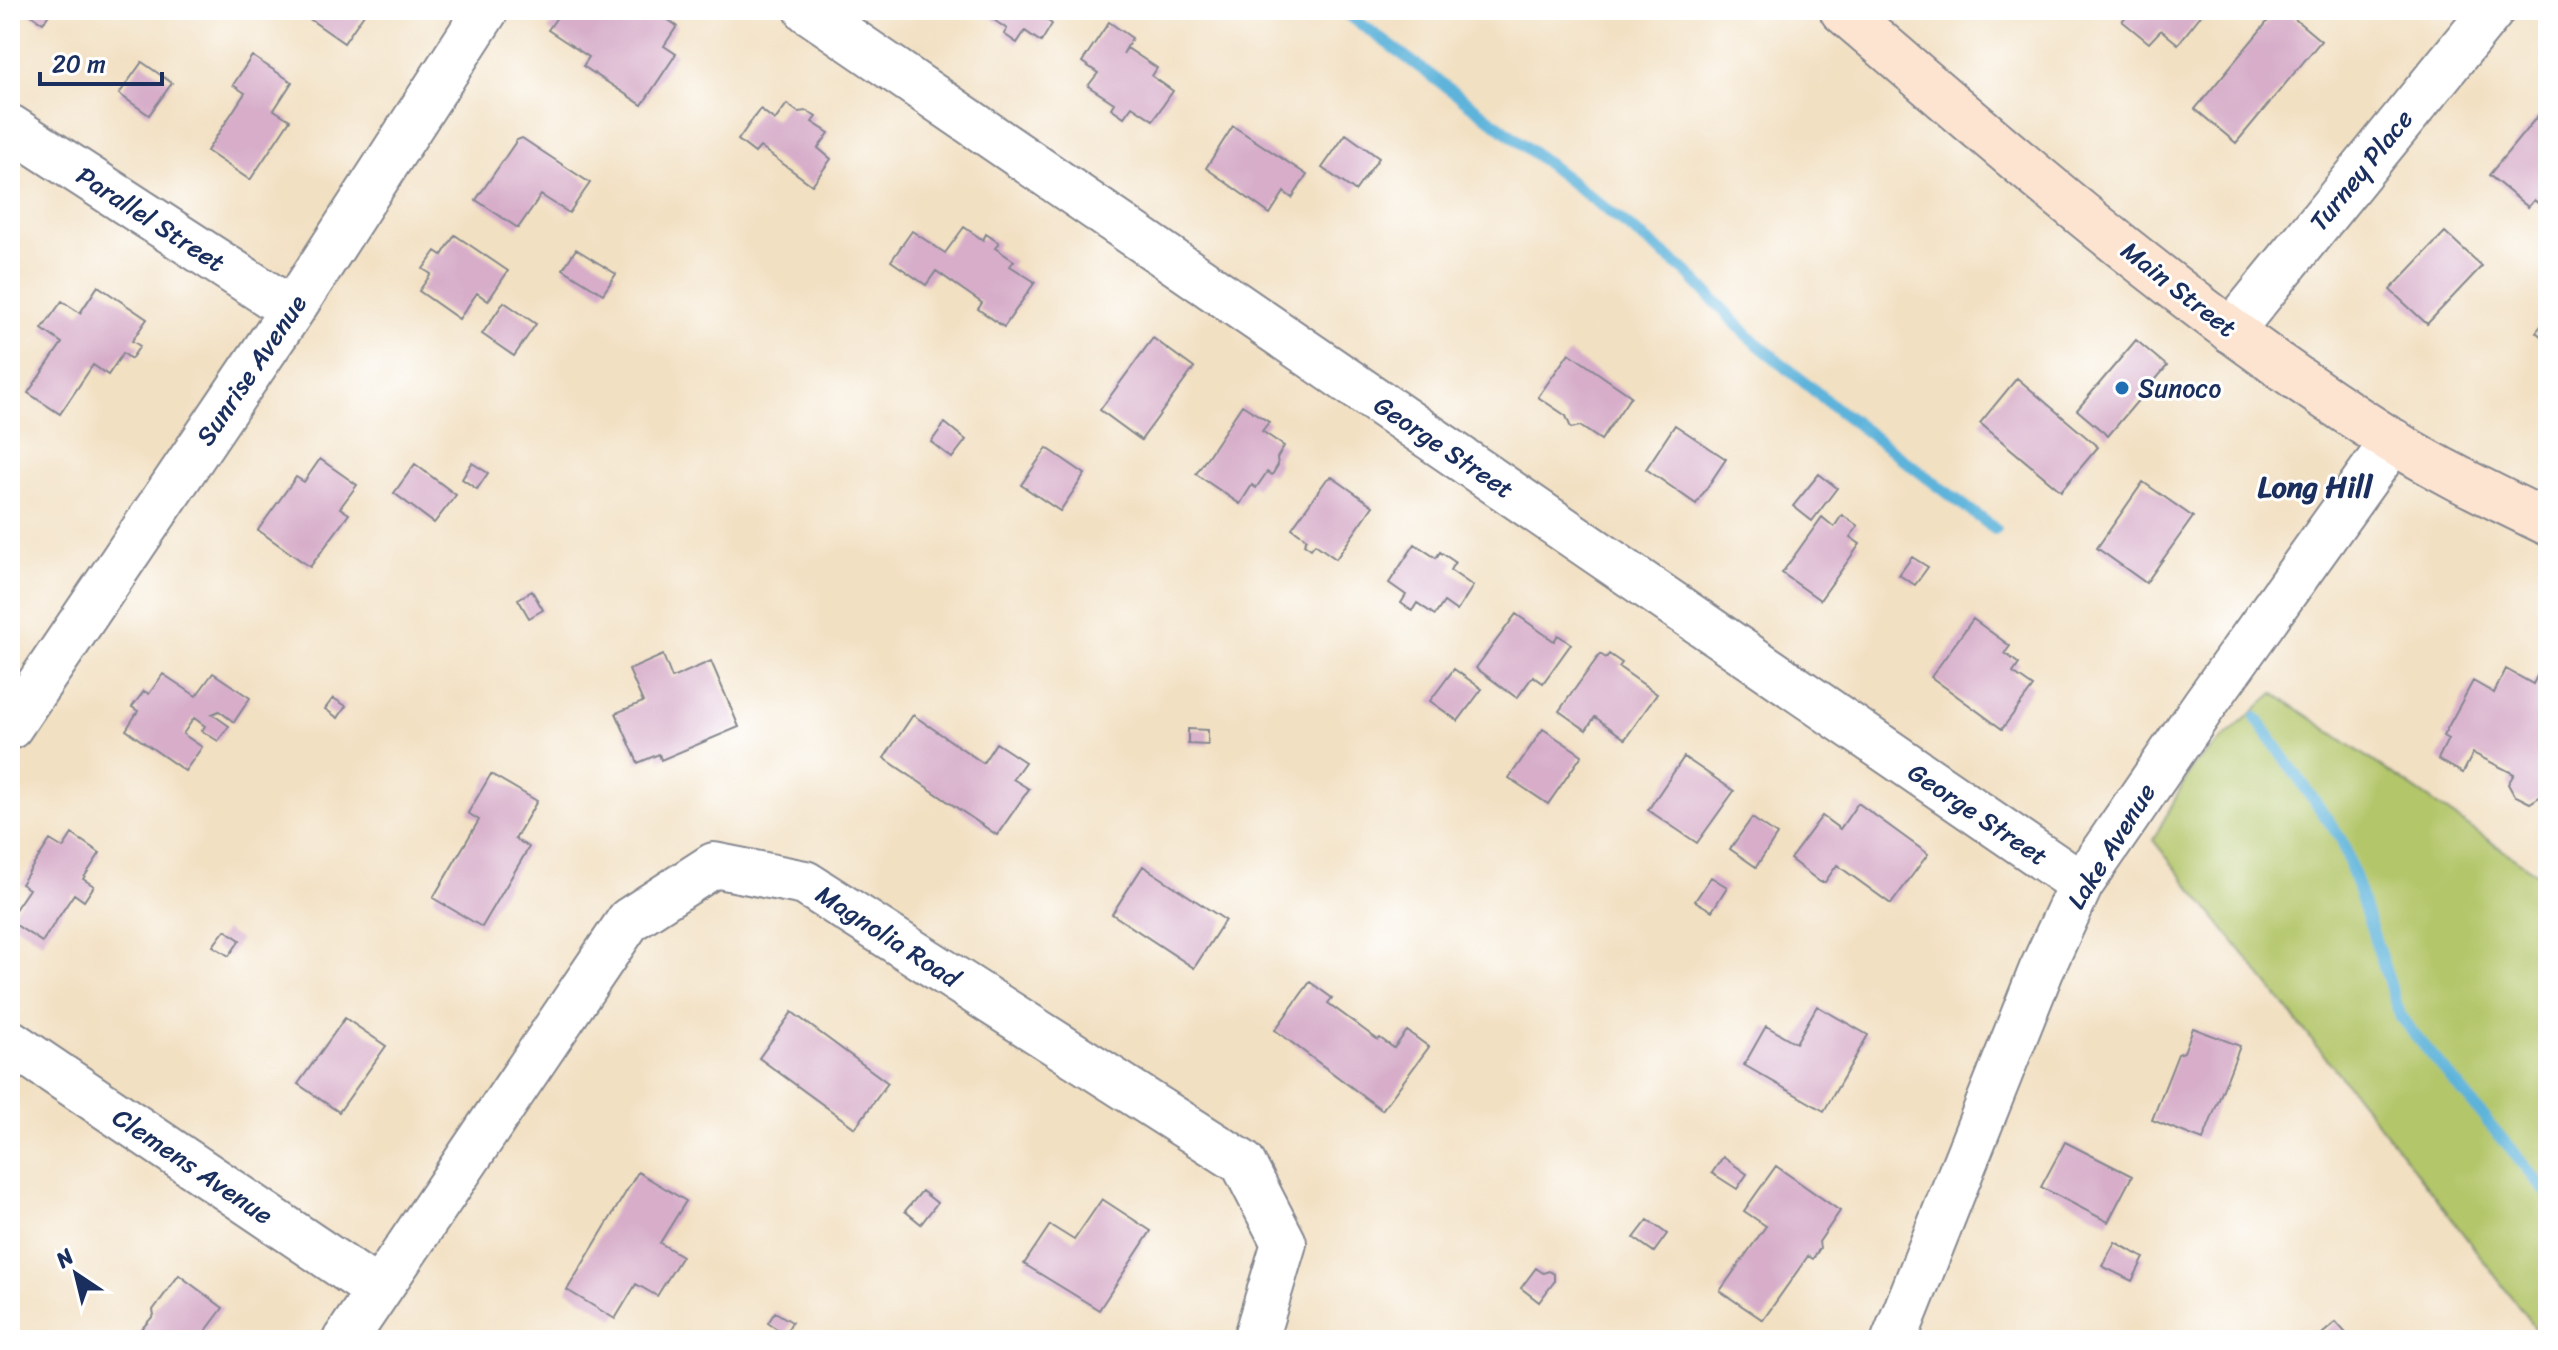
<svg xmlns="http://www.w3.org/2000/svg" width="2558" height="1350" font-family="Sriracha,sans-serif">
	<rect width="100%" height="100%" fill="#fff"/>
	<filter id="ink" filterUnits="userSpaceOnUse"><feTurbulence type="fractalNoise" baseFrequency=".0125" numOctaves="2"/><feDisplacementMap in="SourceGraphic" scale="16" xChannelSelector="R" yChannelSelector="G"/><feConvolveMatrix kernelMatrix="1 2 1 2 8 2 1 2 1" color-interpolation-filters="sRGB"/></filter>
	<filter id="wash" filterUnits="userSpaceOnUse"><feTurbulence type="fractalNoise" baseFrequency=".006" numOctaves="4" result="noise"/><feDisplacementMap in="SourceGraphic" scale="32" xChannelSelector="R" yChannelSelector="G"/><feGaussianBlur stdDeviation="1.8" result="paint"/><feColorMatrix in="noise" values="0 0 0 0 0 0 0 0 0 0 0 0 0 0 0 0 0 1.4 0 .05"/><feComposite in="paint" operator="in"/></filter>
	<g filter="url(#wash)">
		<rect width="100%" height="100%" fill="#f2e0c2"/>
		<path fill="#b4c66a" stroke="#687a64" stroke-width="2" d="M2274 693 2548 881V1340H2544L2401 1152 2153 840 2193 766Z"/>
		<g fill="none" stroke-linecap="round" stroke-linejoin="round">
			<path stroke="#5db3da" stroke-width="12" d="M1342 10 1490 119 1687 272 1749 337 1837 409 1995 529
				M2256 718 2342 840 2401 1018 2548 1194"/>
		</g>
		<g id="blocks">
			<path fill="#d7adc9" d="M24 10H52L43 23Z
				M303 10H364V14L344 43 301 13Z
				M562 10H654L677 26 664 46 676 54 642 105 583 66 589 57 548 30Z
				M983 10H1044L1041 16 1052 24 1041 42 1025 31 1017 43 1004 34 1007 29 982 12Z
				M2127 10H2205L2178 44 2161 30 2149 43 2122 21 2130 12Z
				M2277 10H2284L2321 41 2236 143 2195 109Z
				M1109 22 1132 38 1123 54 1127 48 1157 68 1152 76 1173 91 1153 120 1132 106 1124 117 1111 108 1114 103 1088 86 1098 73 1082 62Z
				M252 56 292 82 274 110 290 120 250 180 207 151 245 93 233 85Z
				M142 62 172 83 149 115 119 94Z
				M787 104 798 112 807 111 816 117 812 122 829 133 818 148 831 159 812 185 760 147 755 153 738 140 760 109 775 120Z
				M2540 113 2548 120V211L2534 200 2528 207 2489 175Z
				M1233 126 1307 175 1292 198 1284 192 1270 214 1206 168Z
				M1346 134 1379 158 1355 191 1322 168Z
				M522 138 590 183 569 213 541 195 518 228 476 200 517 140Z
				M964 227 983 240 986 234 999 243 995 248 1014 261 1010 266 1035 282 1004 327 978 309 982 303 936 271 926 285 891 261 912 231 945 253Z
				M2445 232 2482 266 2427 324 2390 290Z
				M455 235 508 271 488 301 477 293 459 319 419 291 431 274 423 269 436 251 442 255Z
				M576 249 616 274 603 294 563 269Z
				M98 286 147 319 132 341 140 346 131 359 123 353 108 375 93 365 60 414 28 393 62 343 42 329 62 301 80 313Z
				M504 302 536 324 514 356 482 334Z
				M2548 317V342L2536 332Z
				M1153 338 1194 368 1141 440 1100 410Z
				M2136 340 2167 366 2108 436 2077 410Z
				M1569 353 1631 396 1601 440 1580 426 1571 428 1566 416 1538 397Z
				M2017 378 2098 447 2061 491 1980 423Z
				M1242 405 1269 422 1262 431 1284 446 1277 458 1278 465 1272 475 1267 472 1256 488 1252 485 1240 504 1196 474Z
				M945 423 966 440 952 458 931 442Z
				M1675 425 1726 459 1696 504 1646 469Z
				M1047 448 1085 474 1060 511 1021 485Z
				M320 459 357 485 340 508 349 514 310 567 258 530 296 477 304 482Z
				M472 463 488 473 477 489 462 479Z
				M415 464 456 495 434 523 394 493Z
				M1819 474 1837 488 1812 521 1793 506Z
				M1332 477 1373 506 1336 559 1315 544 1311 549 1304 544 1307 539 1292 528 1327 479Z
				M2143 482 2193 517 2146 583 2097 548Z
				M1842 515 1858 526 1850 537 1860 544 1820 600 1782 573 1822 517 1834 527Z
				M1415 544 1436 558 1440 552 1455 562 1450 570 1473 586 1457 611 1444 602 1435 615 1417 603 1412 611 1401 603 1406 595 1389 583Z
				M1912 557 1928 567 1915 585 1899 575Z
				M532 591 543 610 529 618 518 599Z
				M1516 614 1554 641 1558 635 1571 644 1543 683 1533 676 1517 698 1476 668Z
				M1973 619 2010 646 2005 653 2019 664 2013 673 2033 687 2002 729 1931 677Z
				M1600 654 1606 658 1609 654 1622 663 1619 667 1657 694 1625 739 1595 717 1586 730 1559 711Z
				M663 655 672 678 711 661 739 727 661 760 659 754 638 763 616 713 643 702 629 670Z
				M1454 669 1482 689 1458 721 1430 701Z
				M2506 669 2533 684 2538 674 2548 679V769L2544 776 2546 785 2541 796 2530 803 2514 795 2508 784 2514 774 2473 753 2463 773 2438 759 2448 739 2443 736 2473 681 2494 693Z
				M213 673 250 698 234 722 219 711 212 714 229 726 218 741 202 731 205 726 194 718 183 734 202 747 185 771 126 730 138 711 132 707 144 691 149 694 163 674 196 696Z
				M333 698 346 706 338 718 325 709Z
				M913 715 983 763 996 743 1025 762 1013 779 1029 789 997 835 884 758Z
				M1188 729 1208 730V745L1188 744Z
				M1543 729 1582 755 1548 804 1509 778Z
				M1684 757 1734 791 1697 843 1648 810Z
				M491 774 537 801 515 839 529 847 482 927 433 898 479 820 468 813Z
				M1858 803 1928 854 1891 904 1837 865 1825 882H1820L1790 859 1822 816 1840 829Z
				M1752 818 1777 835 1756 867 1730 849Z
				M72 834 100 853 83 879 94 886 84 901 74 894 42 942 10 921V917L29 889 21 884 50 840 63 848Z
				M1143 866 1225 920 1194 968 1112 914Z
				M1711 877 1727 887 1712 911 1695 901Z
				M225 930 240 940 229 956 213 946Z
				M1310 982 1332 998 1328 1003 1378 1040 1380 1038 1394 1048 1407 1031 1429 1047 1382 1110 1275 1030Z
				M1817 1006 1868 1035 1824 1111 1744 1065 1766 1026 1796 1043Z
				M792 1012 888 1083 855 1128 759 1058Z
				M345 1018 386 1046 339 1112 298 1084Z
				M2193 1028 2240 1046 2203 1140 2152 1120 2178 1054 2184 1052Z
				M2065 1142 2132 1176 2108 1222 2041 1187Z
				M1723 1157 1747 1174 1737 1189 1712 1173Z
				M1776 1166 1840 1211 1819 1242 1820 1248 1813 1259 1808 1256 1763 1320 1720 1291 1766 1226 1744 1211Z
				M638 1172 686 1201 660 1243 682 1256 657 1296 636 1284 615 1319 567 1290Z
				M922 1191 937 1203 921 1224 905 1211Z
				M1102 1199 1151 1231 1099 1310 1024 1264 1050 1225 1074 1240Z
				M1648 1220 1667 1234 1654 1252 1634 1238Z
				M2115 1242 2144 1258 2132 1281 2102 1266Z
				M1536 1268 1543 1273 1549 1271 1554 1274V1282L1539 1302 1521 1288Z
				M179 1275 223 1308 199 1340H132L154 1315 153 1310Z
				M775 1312 792 1322 785 1334 768 1323Z
				M2336 1322 2352 1340H2315Z"/>
		</g>
	</g>
	<g filter="url(#ink)">
		<use href="#blocks" fill-opacity="0" stroke="#868890" stroke-width="2"/>
		<g fill="none" stroke-linecap="round" stroke-linejoin="round">
			<defs>
				<path id="minor" d="M807 10 2081 884
					M10 127 292 310
					M2231 331 2492 10
					M10 727 292 310 486 10
					M10 1042 377 1290
					M345 1340 629 920 714 865 805 883 1243 1163 1284 1243 1255 1340"/>
				<path id="tertiary" d="M1894 1340 2041 971 2081 884 2205 704 2393 441"/>
				<path id="secondary" d="M1842 10C2018 162 2195 317 2392 441 2442 472 2495 497 2548 523"/>
			</defs>
			<use href="#minor" stroke="#868890" stroke-width="48"/>
			<use href="#tertiary" stroke="#868890" stroke-width="48"/>
			<use href="#secondary" stroke="#868890" stroke-width="48"/>
			<use href="#minor" stroke="#fff" stroke-width="44"/>
			<use href="#tertiary" stroke="#fff" stroke-width="44"/>
			<use href="#secondary" stroke="#fde4d1" stroke-width="44"/>
		</g>
	</g>
	<circle fill="#1f6fb2" stroke="#fff" stroke-width="3" cx="2122" cy="388" r="8"/>
	<g text-anchor="middle" dominant-baseline="central" stroke-width="6" stroke-linejoin="round" paint-order="stroke">
		<g font-size="26" fill="#1b2f5e" stroke="#fff">
			<text transform="translate(2361 170) rotate(-51)">Turney Place</text>
			<text transform="translate(151 219) rotate(33)">Parallel Street</text>
			<text transform="translate(2179 289) rotate(38)">Main Street</text>
			<text transform="translate(251 370) rotate(-56)">Sunrise Avenue</text>
			<text transform="translate(1444 447) rotate(34)">George Street</text>
			<text transform="translate(1978 814) rotate(34)">George Street</text>
			<text transform="translate(2111 846) rotate(-58)">Lake Avenue</text>
			<text transform="translate(888 936) rotate(33)">Magnolia Road</text>
			<text transform="translate(193 1166) rotate(34)">Clemens Avenue</text>
		</g>
		<g font-size="26" fill="#1b2f5e" stroke="#fff" text-anchor="start">
			<text x="2138" y="388">Sunoco</text>
		</g>
		<g font-size="30" font-weight="bold" fill="#1b2f5e" stroke="#fff">
			<text x="2315" y="487">Long Hill</text>
		</g>
	</g>
	<rect width="2558" height="1350" fill="none" stroke="#fff" stroke-width="40"/>
	<g transform="translate(76 1274) rotate(325)" stroke="#ffffff" stroke-width="6" paint-order="stroke">
	<path d="M0-6L14 30L0 20L-14 30Z" fill="#1b2f5e"/>
	<text y="-12" font-size="22" font-weight="bold" text-anchor="middle" fill="#1b2f5e">N</text>
	</g>
	<path d="M40 72v12h122v-12" fill="none" stroke="#1b2f5e" stroke-width="4"/>
	<text x="52" y="72" font-size="24" fill="#1b2f5e" stroke="#ffffff" stroke-width="6" paint-order="stroke">20 m</text>
</svg>
